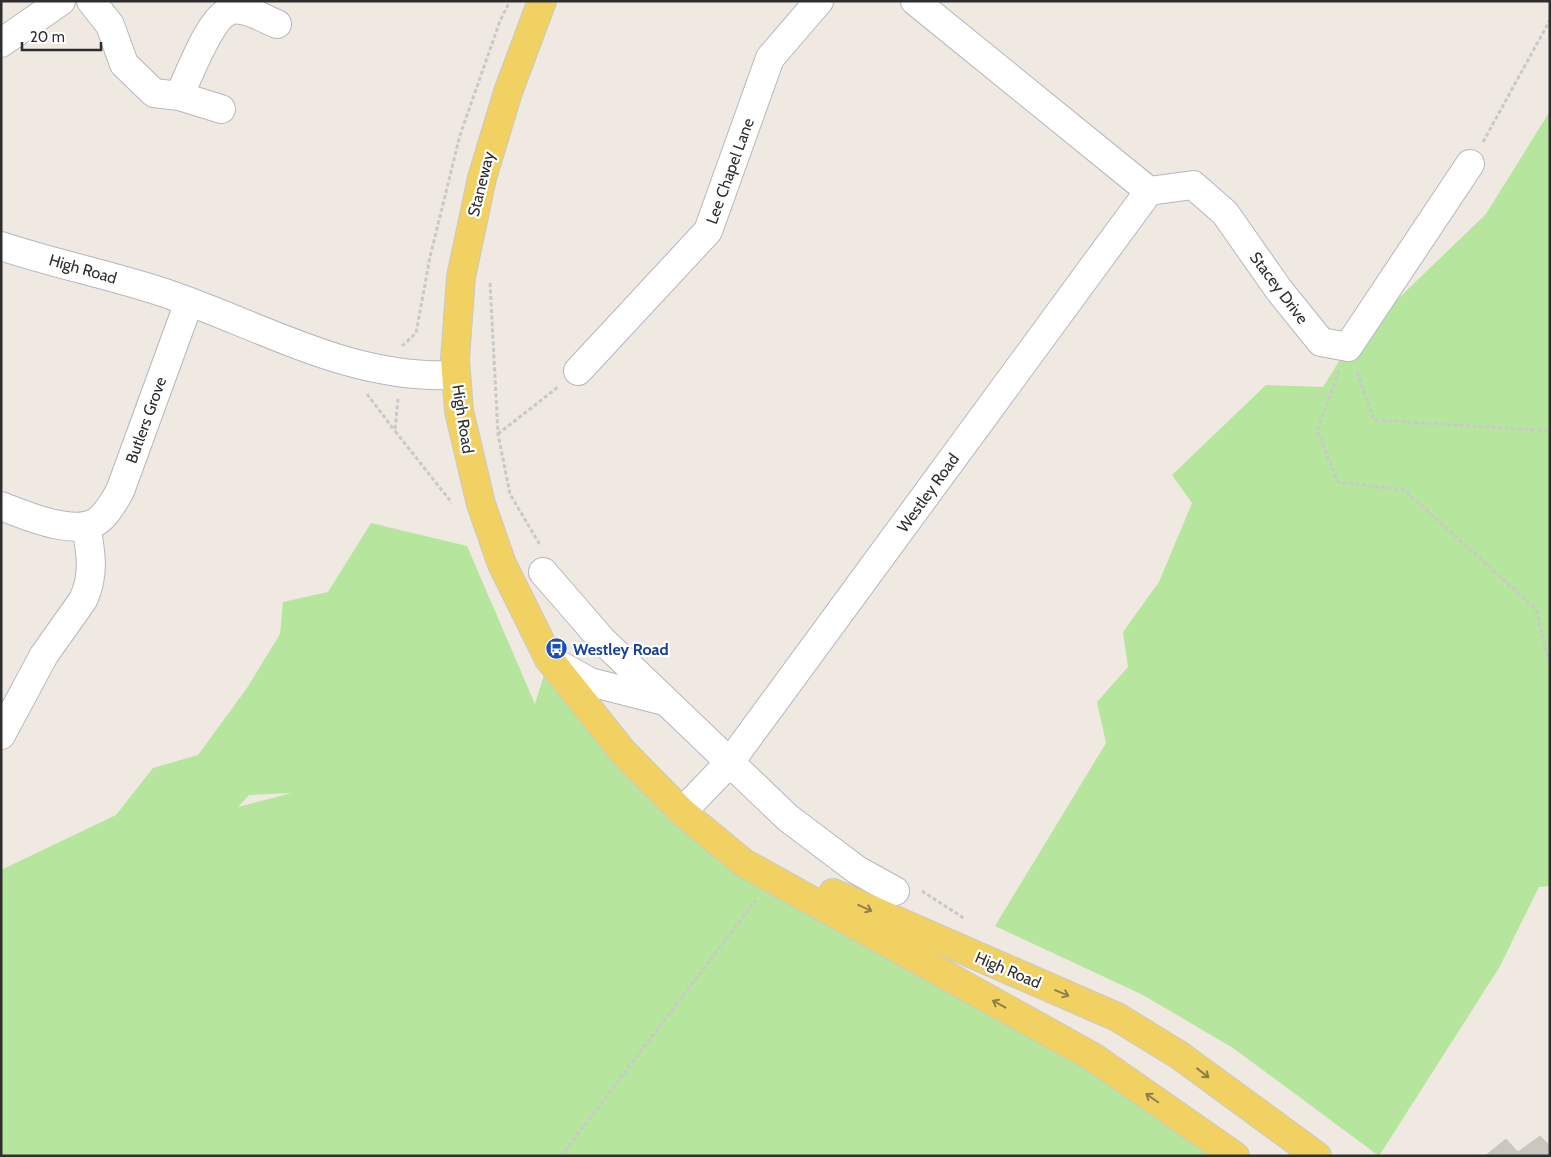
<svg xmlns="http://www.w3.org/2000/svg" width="1551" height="1157" font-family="Cabin,sans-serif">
	<rect width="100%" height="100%" fill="#efe9e1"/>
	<path fill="#b6e59e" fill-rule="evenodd" d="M1550 111V886L1539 887 1499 968 1379 1156 1233 1048 1143 995 995 926 1106 743 1097 702 1128 667 1123 632 1159 582 1192 503 1172 475 1266 385 1323 387 1348 347 1486 214Z
		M371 523 467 546 535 704 549 659 682 812 1235 1156H1V870L116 815 153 768 198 755 247 688 280 634 283 602 328 592ZM292 793 238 807 249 795Z"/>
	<path fill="#cbc7bf" stroke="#cbc5ba" d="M1540 1136 1550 1146V1156H1485L1506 1139 1518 1152Z"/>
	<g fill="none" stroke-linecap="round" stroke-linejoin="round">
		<defs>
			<path id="minor" d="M91 1 110 25 124 64 154 93 179 96 221 109
				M915 1 1149 191 1193 185 1225 213 1279 290 1321 342 1348 347 1470 164
				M1 43 61 1
				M179 96C189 76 209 19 229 11 243 5 264 19 277 24
				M1 246C55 264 111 275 165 293 263 326 349 380 455 375
				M578 371 708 231 770 58 819 1
				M1 506C25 515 72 536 96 522 107 515 114 501 120 491L189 302
				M543 572 602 640 788 818 857 870 895 891
				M549 659 590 682 664 701
				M1 735 44 655 83 600C95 575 91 552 86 526
				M682 812 730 762 1149 191"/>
			<path id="major" d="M542 1 508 92 482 178 461 277 455 359 459 411 481 504 502 564 549 659 623 752 682 812 744 863 1093 1057 1235 1156
				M833 893 1117 1017 1179 1055 1317 1156"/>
		</defs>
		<use href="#minor" stroke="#b4b7c1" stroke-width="30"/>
		<use href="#major" stroke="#c9c9c9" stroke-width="30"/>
		<path stroke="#c9c9c9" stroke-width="3" stroke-dasharray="4 2.5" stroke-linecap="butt" d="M1483 142 1550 20
			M490 283 498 434 510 494 540 545
			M402 346 416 333 430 257 460 135 500 21 510 1
			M1339 371 1317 431 1338 482 1404 490 1536 609 1550 667
			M1357 372 1374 420 1550 431
			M367 394 395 431
			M398 399 395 431 452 503
			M498 434 558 387
			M922 891 965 919
			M561 1156 756 900"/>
		<use href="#minor" stroke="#fff" stroke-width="28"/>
		<use href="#major" stroke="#f2d163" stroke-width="28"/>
	</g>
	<defs><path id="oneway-shaft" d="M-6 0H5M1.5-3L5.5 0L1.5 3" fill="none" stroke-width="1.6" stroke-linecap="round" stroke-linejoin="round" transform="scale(1.25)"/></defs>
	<g stroke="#908048">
		<use href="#oneway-shaft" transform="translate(865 908) rotate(24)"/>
		<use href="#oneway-shaft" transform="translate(1062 993) rotate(23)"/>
		<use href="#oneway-shaft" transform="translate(999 1004) rotate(-151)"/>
		<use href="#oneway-shaft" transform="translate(1203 1073) rotate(38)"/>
		<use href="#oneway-shaft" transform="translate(1152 1098) rotate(-145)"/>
	</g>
	<defs>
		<symbol id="bus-disc" viewBox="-11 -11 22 22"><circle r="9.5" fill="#1a4fb4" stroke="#fff"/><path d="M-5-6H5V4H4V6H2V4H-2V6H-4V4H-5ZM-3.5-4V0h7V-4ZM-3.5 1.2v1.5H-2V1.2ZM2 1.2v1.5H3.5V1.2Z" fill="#fff"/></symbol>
	</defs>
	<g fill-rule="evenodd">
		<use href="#bus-disc" x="544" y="636" width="25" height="25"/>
	</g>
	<g text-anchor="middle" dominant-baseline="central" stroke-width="4.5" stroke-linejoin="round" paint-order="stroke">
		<g font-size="16" fill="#2e2e2e" stroke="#fff">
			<text transform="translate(730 171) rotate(-70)">Lee Chapel Lane</text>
			<text transform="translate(481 184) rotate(-76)">Staneway</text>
			<text transform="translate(83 269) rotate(16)">High Road</text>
			<text transform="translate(1279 288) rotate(53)">Stacey Drive</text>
			<text transform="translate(463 419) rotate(81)">High Road</text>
			<text transform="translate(146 420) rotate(-70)">Butlers Grove</text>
			<text transform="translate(928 493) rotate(-54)">Westley Road</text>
			<text transform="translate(1008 970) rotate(23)">High Road</text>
		</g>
		<g font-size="16" font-weight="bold" fill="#164399" stroke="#fff" text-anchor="start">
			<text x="573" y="649">Westley Road</text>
		</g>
	</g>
	<rect width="1551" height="1157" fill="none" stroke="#2e2e2e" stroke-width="5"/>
	<path d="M22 42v8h79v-8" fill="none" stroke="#2e2e2e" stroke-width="2.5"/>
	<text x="30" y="42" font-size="15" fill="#2e2e2e" stroke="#ffffff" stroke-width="4" paint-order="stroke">20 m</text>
</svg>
